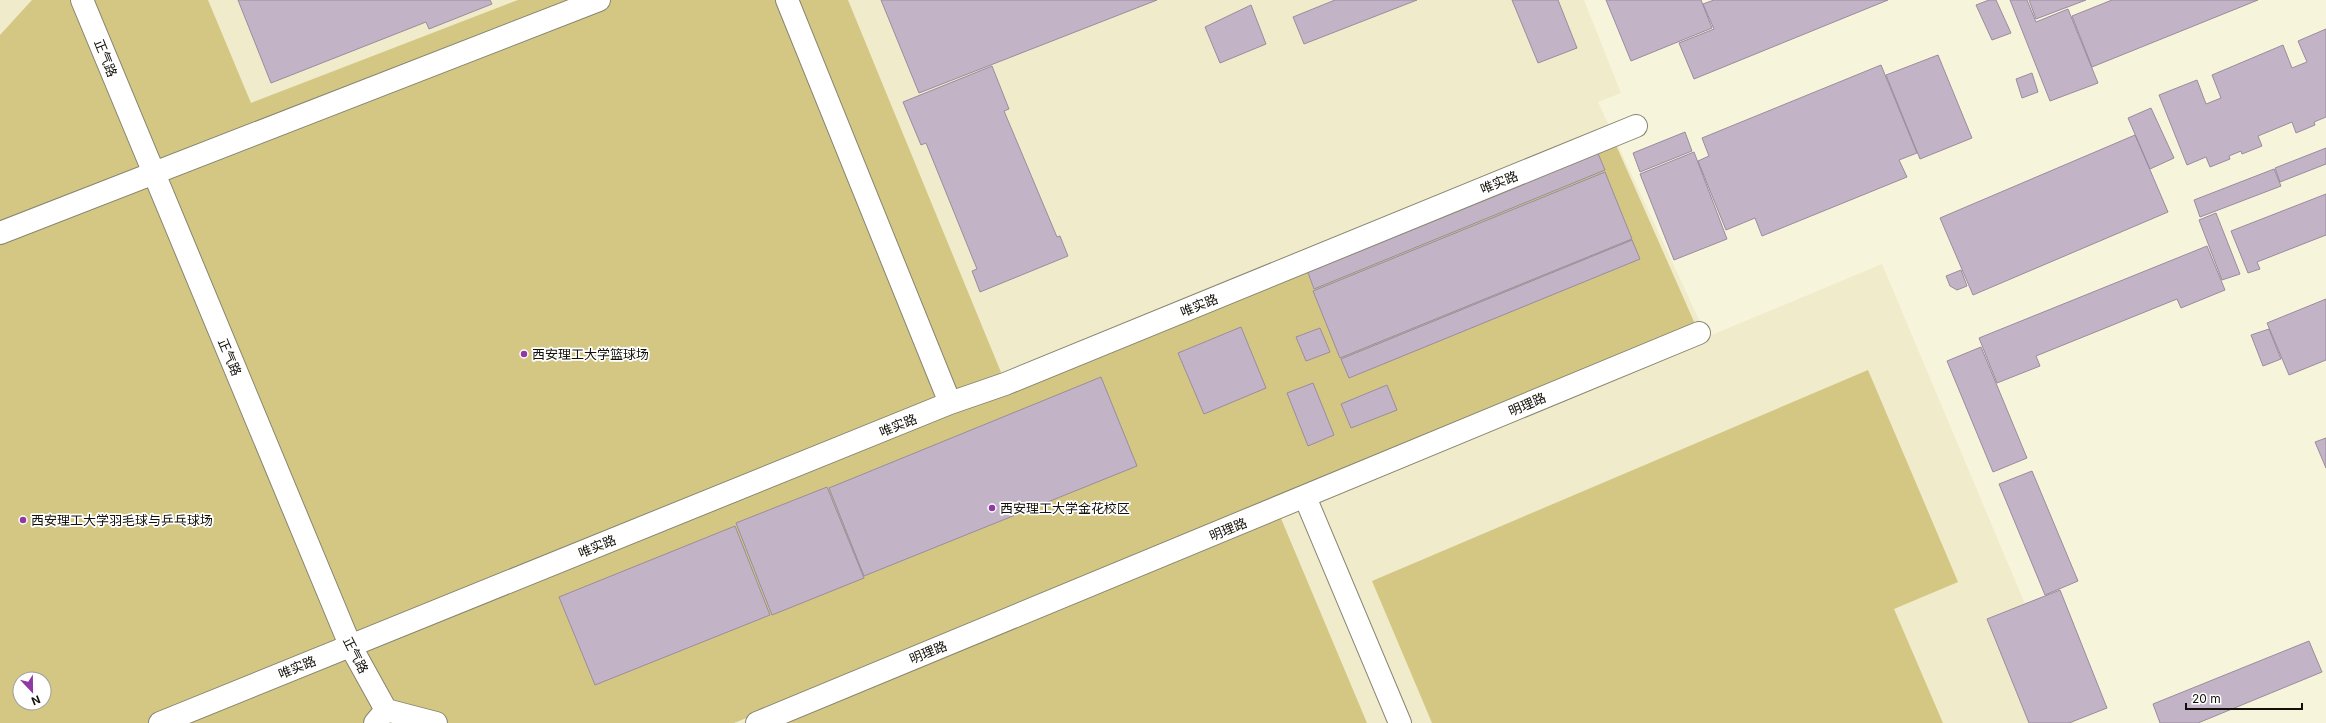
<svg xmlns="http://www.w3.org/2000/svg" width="2326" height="723" font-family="Inter,'Noto Sans SC',sans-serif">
	<rect width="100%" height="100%" fill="#f7f4dc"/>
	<path fill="#f0ebcb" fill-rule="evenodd" d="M0 0H1584L1621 93 1598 102 1707 337 1882 264 2075 723H0ZM20 679H44V703H20Z"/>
	<path fill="#d3c783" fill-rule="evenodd" d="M32 0H208L251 103 518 0H848L1005 382 1612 136 1699 333 734 723H0V35ZM20 679H44V703H20Z
		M1868 370 1958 582 1894 609 1943 723H1432L1372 581Z
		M1277 509 1367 723H757Z"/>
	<path fill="#c2b3c6" stroke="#9a8c9e" d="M238 0H490L492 4 429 29 426 22 271 83Z
		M881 0H1157L919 93Z
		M1335 0H1417L1304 44 1293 17Z
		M1512 0H1558L1577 48 1538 63Z
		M1606 0H1701L1712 28 1631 61Z
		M1714 0H1888L1694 79 1679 43 1714 29 1703 4Z
		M1989 0H1996L2011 33 1992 40 1976 5Z
		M2010 0H2027L2036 22 2068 9 2098 83 2050 101Z
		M2029 0H2086L2036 19Z
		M2112 0H2258L2092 67 2072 16Z
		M1251 5 1266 44 1220 63 1205 27Z
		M2326 29V117L2314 122 2315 125 2296 133 2292 122 2258 136 2262 146 2242 154 2241 151 2229 156 2230 159 2210 167 2206 157 2187 165 2159 95 2197 80 2206 104 2221 98 2212 75 2283 45 2292 68 2307 62 2298 41Z
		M1938 55 1972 138 1920 159 1886 75Z
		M1881 65 1917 153 1899 160 1907 177 1762 236 1755 218 1726 230 1698 161 1709 156 1702 138Z
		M992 66 1009 109 1004 111 1057 237 1060 236 1068 256 980 292 972 271 977 269 926 143 921 145 903 102Z
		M2032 73 2038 92 2022 98 2016 79Z
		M2151 108 2174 158 2150 169 2128 118Z
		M1685 132 1692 151 1640 172 1633 153Z
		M2135 135 2168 212 1973 295 1940 218Z
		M2326 148V164L2280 182 2275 168Z
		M1597 151 1605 170 1314 289 1307 270Z
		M1694 152 1727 239 1674 260 1640 174Z
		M2274 169 2281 186 2200 217 2194 200Z
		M1605 172 1632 239 1340 358 1313 291Z
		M2326 194V235L2257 262 2260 269 2248 273 2231 231Z
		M2216 213 2240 274 2222 280 2199 220Z
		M1632 240 1640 259 1349 378 1341 359Z
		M2207 246 2225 290 2181 308 2177 299 2036 356 2040 366 1997 383 1979 338Z
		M1961 270 1967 286 1957 290 1950 286 1946 276Z
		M2326 299V360L2289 375 2267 323Z
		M1241 327 1266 388 1204 414 1178 353Z
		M1320 328 1330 352 1306 361 1296 337Z
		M2269 329 2281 359 2263 366 2251 335Z
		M1981 347 2027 458 1993 472 1947 361Z
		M1101 377 1137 466 864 576 829 488Z
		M1313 383 1334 435 1308 446 1287 393Z
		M1387 385 1397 410 1351 428 1341 404Z
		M2326 438V468L2315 442Z
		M2032 471 2078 581 2045 595 1999 484Z
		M827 487 864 578 772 615 736 523Z
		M735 526 770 615 595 685 559 597Z
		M2060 590 2107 708 2069 723H2029L1987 619Z
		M2309 641 2322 672 2198 723H2160L2153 704Z"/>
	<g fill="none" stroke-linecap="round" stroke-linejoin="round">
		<defs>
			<path id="minor" d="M82 0 350 645 386 710
				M787 0 950 403
				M0 233 599 0
				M1305 497 1400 723
				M160 723 950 403 1005 384 1636 126
				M375 723 386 710 436 723
				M757 723 1699 333"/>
		</defs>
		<use href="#minor" stroke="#888570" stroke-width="24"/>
		<use href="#minor" stroke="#fff" stroke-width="22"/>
	</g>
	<g fill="#9038a4" stroke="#fff" stroke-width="1.5">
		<circle cx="524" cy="354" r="4"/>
		<circle cx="992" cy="508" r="4"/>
		<circle cx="23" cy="520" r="4"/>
	</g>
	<g text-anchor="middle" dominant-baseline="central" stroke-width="3.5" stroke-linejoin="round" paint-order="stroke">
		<g font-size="13" fill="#121008" stroke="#fff">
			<text transform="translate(106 58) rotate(68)">正气路</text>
			<text transform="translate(1499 182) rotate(-22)">唯实路</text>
			<text transform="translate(1199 305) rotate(-22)">唯实路</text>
			<text transform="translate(230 357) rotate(67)">正气路</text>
			<text transform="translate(1527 404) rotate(-23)">明理路</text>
			<text transform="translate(898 425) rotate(-22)">唯实路</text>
			<text transform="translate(1228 529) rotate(-22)">明理路</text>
			<text transform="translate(597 546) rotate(-22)">唯实路</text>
			<text transform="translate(928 652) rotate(-22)">明理路</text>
			<text transform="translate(356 655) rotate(63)">正气路</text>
			<text transform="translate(297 667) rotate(-22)">唯实路</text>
		</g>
		<g font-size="13" fill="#121008" stroke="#fff" text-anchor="start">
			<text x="532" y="354">西安理工大学篮球场</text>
			<text x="1000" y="508">西安理工大学金花校区</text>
			<text x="31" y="520">西安理工大学羽毛球与乒乓球场</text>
		</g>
	</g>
	<g transform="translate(32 691) rotate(158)"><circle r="19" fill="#ffffff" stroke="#a09f9c"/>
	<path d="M0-3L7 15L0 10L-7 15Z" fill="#9038a4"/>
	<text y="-6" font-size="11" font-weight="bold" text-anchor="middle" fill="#121008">N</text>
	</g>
	<path d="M2186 703v6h116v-6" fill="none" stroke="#121008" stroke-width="2"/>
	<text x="2192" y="703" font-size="12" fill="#121008" stroke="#ffffff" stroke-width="3" paint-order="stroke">20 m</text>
</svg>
